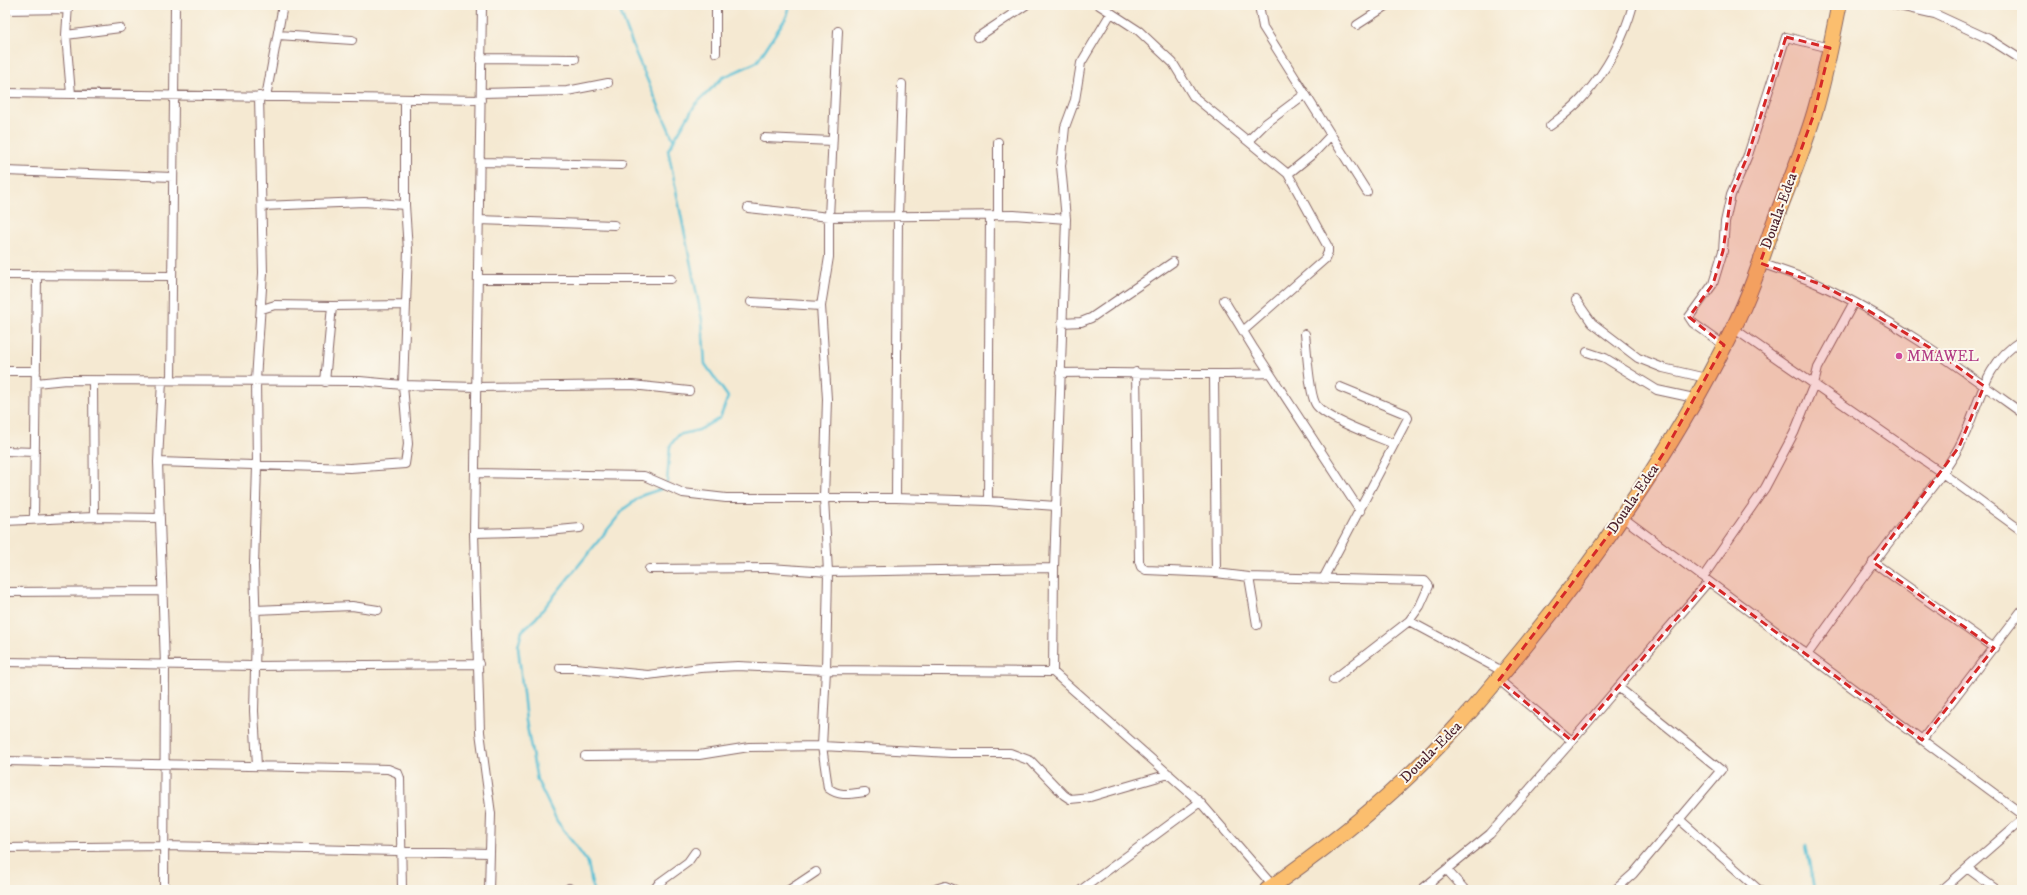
<svg xmlns="http://www.w3.org/2000/svg" width="2027" height="895" font-family="'IM FELL DW Pica',serif">
	<rect width="100%" height="100%" fill="#fbf7ec"/>
	<filter id="ink" filterUnits="userSpaceOnUse"><feTurbulence type="fractalNoise" baseFrequency=".025" numOctaves="2"/><feDisplacementMap in="SourceGraphic" scale="8" xChannelSelector="R" yChannelSelector="G"/><feConvolveMatrix kernelMatrix="1 2 1 2 8 2 1 2 1" color-interpolation-filters="sRGB"/></filter>
	<filter id="wash" filterUnits="userSpaceOnUse"><feTurbulence type="fractalNoise" baseFrequency=".012" numOctaves="4" result="noise"/><feDisplacementMap in="SourceGraphic" scale="16" xChannelSelector="R" yChannelSelector="G"/><feGaussianBlur stdDeviation="0.9" result="paint"/><feColorMatrix in="noise" values="0 0 0 0 0 0 0 0 0 0 0 0 0 0 0 0 0 1.4 0 .05"/><feComposite in="paint" operator="in"/></filter>
	<g filter="url(#wash)">
		<rect width="100%" height="100%" fill="#f5e9d2"/>
		<g fill="none" stroke-linecap="round" stroke-linejoin="round">
			<path stroke="#58c0d5" stroke-width="2.5" d="M618 5 636 54 674 141
				M1806 845 1814 890
				M593 890 588 863 557 821 537 780 526 721 518 646 522 631 536 618 625 508 643 495 661 489 667 482 670 446 678 435 699 430 720 418 728 397 705 364 702 320 668 150 695 105 722 78 757 62 787 16 790 5"/>
		</g>
	</g>
	<g filter="url(#ink)">
		<g fill="none" stroke-linecap="round" stroke-linejoin="round">
			<defs>
				<path id="street" d="M68 5 66 35 71 94
					M482 5 474 533 480 732 491 814 489 890
					M1099 5 1139 31 1173 63 1193 96 1288 174 1328 247V252L1325 259 1243 331
					M1259 5 1263 27 1367 192
					M1895 5 1935 14 1989 39 2022 60
					M5 10 68 9
					M1357 25 1388 5
					M838 31 829 217V257L821 306 827 399 824 498 828 572 826 670 822 746 828 788C840 797 850 794 865 792
					M66 35 120 28
					M278 35 352 40
					M978 37 1026 5
					M716 53V5
					M481 58 575 59
					M5 93 481 100
					M481 93 567 91 608 83
					M266 97 283 5
					M1550 126C1561 117 1575 107 1584 96 1607 70 1624 38 1633 5
					M764 138 832 141
					M1248 141 1265 124 1305 94
					M480 162 622 165
					M5 171 173 177
					M1288 174 1314 153 1331 135
					M262 206 364 202 405 205
					M748 208 829 217 1014 215 1066 219
					M998 215V142
					M479 220 614 225
					M1760 263C1780 270 1801 276 1820 285 1892 318 1958 367 2022 413
					M5 275 172 276
					M478 279H671
					M1224 300 1254 349 1360 511
					M1576 300 1592 323 1638 358 1663 368 1706 378
					M751 302 821 306
					M262 309 275 305 332 306 406 305
					M1062 323 1081 322 1091 318 1173 262
					M1733 328 1942 473 2022 531
					M1305 334C1307 348 1309 398 1317 406 1329 420 1375 436 1394 444
					M1724 345 1693 323 1689 317 1713 284 1723 251 1725 222 1731 195 1748 155 1786 37 1830 48
					M1587 352 1605 358 1657 390 1694 398
					M5 371H36
					M1136 372 1139 561 1141 567 1146 570 1216 573 1249 577 1425 581 1429 586 1420 606 1409 621 1333 680
					M1060 373C1130 372 1200 376 1269 373
					M1214 375 1216 573
					M162 380 158 462 165 665 164 890
					M171 380 175 5
					M93 381 94 517
					M325 382 332 306
					M36 383 66 380 360 381 403 385 476 387 632 385 689 391
					M5 451 35 452
					M158 462 350 468 405 464 408 444 403 385 408 250 405 205V99
					M475 473 644 476 683 493 726 498H896L988 501 1056 506
					M896 498 898 216 902 84
					M988 501 990 216
					M1622 517 2022 814
					M34 519 37 275
					M5 521 94 517 160 518
					M474 533 548 531 580 528
					M1873 562 1994 648
					M649 569 770 568 828 572 1054 568
					M1249 577 1257 625
					M1703 577 1765 488 1794 433 1814 384 1818 368 1854 302
					M1323 579 1408 418 1406 414 1340 387
					M5 592 162 591
					M255 610 352 606 378 610
					M1409 621 1504 672
					M1807 655C1838 612 1868 569 1900 528 1920 502 1943 476 1959 447 1980 408 1981 365 2022 340
					M5 662 255 666 479 664
					M560 668H575L648 675 700 668 738 666 826 670 1053 672 1200 802 1273 886
					M1053 672 1054 568 1066 219 1061 166 1065 127 1075 100 1081 63 1111 13
					M1499 680 1572 741
					M1922 740 2022 610
					M585 756 699 755 749 747 822 746 951 753H1010L1031 761 1064 795 1070 799 1090 797 1169 774
					M5 761 388 769 398 773 400 778 402 890
					M257 766 254 711 256 631 254 566 257 466 256 380 263 273 259 96
					M1679 819 1759 890
					M5 848 164 846 489 853
					M1967 868 1997 890
					M1447 870 1465 890
					M569 890V888
					M654 890 659 883 688 862 695 852
					M789 890 816 872
					M932 890 945 886 955 890
					M1081 890 1200 802
					M1421 890 1490 834 1572 741 1708 582
					M1615 890 1633 874 1721 770 1618 687
					M1942 890 2022 820"/>
				<path id="highway" d="M1267 890C1308 861 1349 830 1386 797 1438 751 1482 699 1526 645 1605 548 1677 442 1733 329 1750 295 1762 258 1774 223 1788 186 1804 149 1815 111 1825 76 1832 41 1839 5"/>
			</defs>
			<use href="#street" stroke="#866665" stroke-width="10"/>
			<use href="#highway" stroke="#866665" stroke-width="17"/>
			<use href="#street" stroke="#fff" stroke-width="8"/>
			<use href="#highway" stroke="#fbbe6e" stroke-width="15"/>
		</g>
	</g>
	<path fill="#d62828" fill-opacity="0.2" stroke="#d62828" stroke-width="3" stroke-dasharray="8 5" stroke-linejoin="round" d="M1786 37 1830 48 1814 114 1760 263 1820 284 1854 302 1937 352 1984 386 1959 447 1873 562 1994 648 1922 740 1708 582 1572 741 1499 680 1622 517 1663 454 1724 345 1689 317 1713 284 1723 251 1731 195 1748 155Z"/>
	<circle fill="#d1479c" stroke="#fbf7ec" stroke-width="1.5" cx="1899" cy="356" r="4"/>
	<g text-anchor="middle" dominant-baseline="central" stroke-width="4" stroke-linejoin="round" paint-order="stroke">
		<g font-size="15" fill="#4a1f2b" stroke="#fbf7ec">
			<text transform="translate(1779 211) rotate(-70)">Douala-Edea</text>
			<text transform="translate(1633 499) rotate(-56)">Douala-Edea</text>
			<text transform="translate(1431 752) rotate(-45)">Douala-Edea</text>
		</g>
		<g font-size="15" fill="#b23c85" stroke="#fbf7ec" text-anchor="start">
			<text x="1907" y="356">MMAWEL</text>
		</g>
	</g>
	<rect width="2027" height="895" fill="none" stroke="#fbf7ec" stroke-width="20"/>
</svg>
